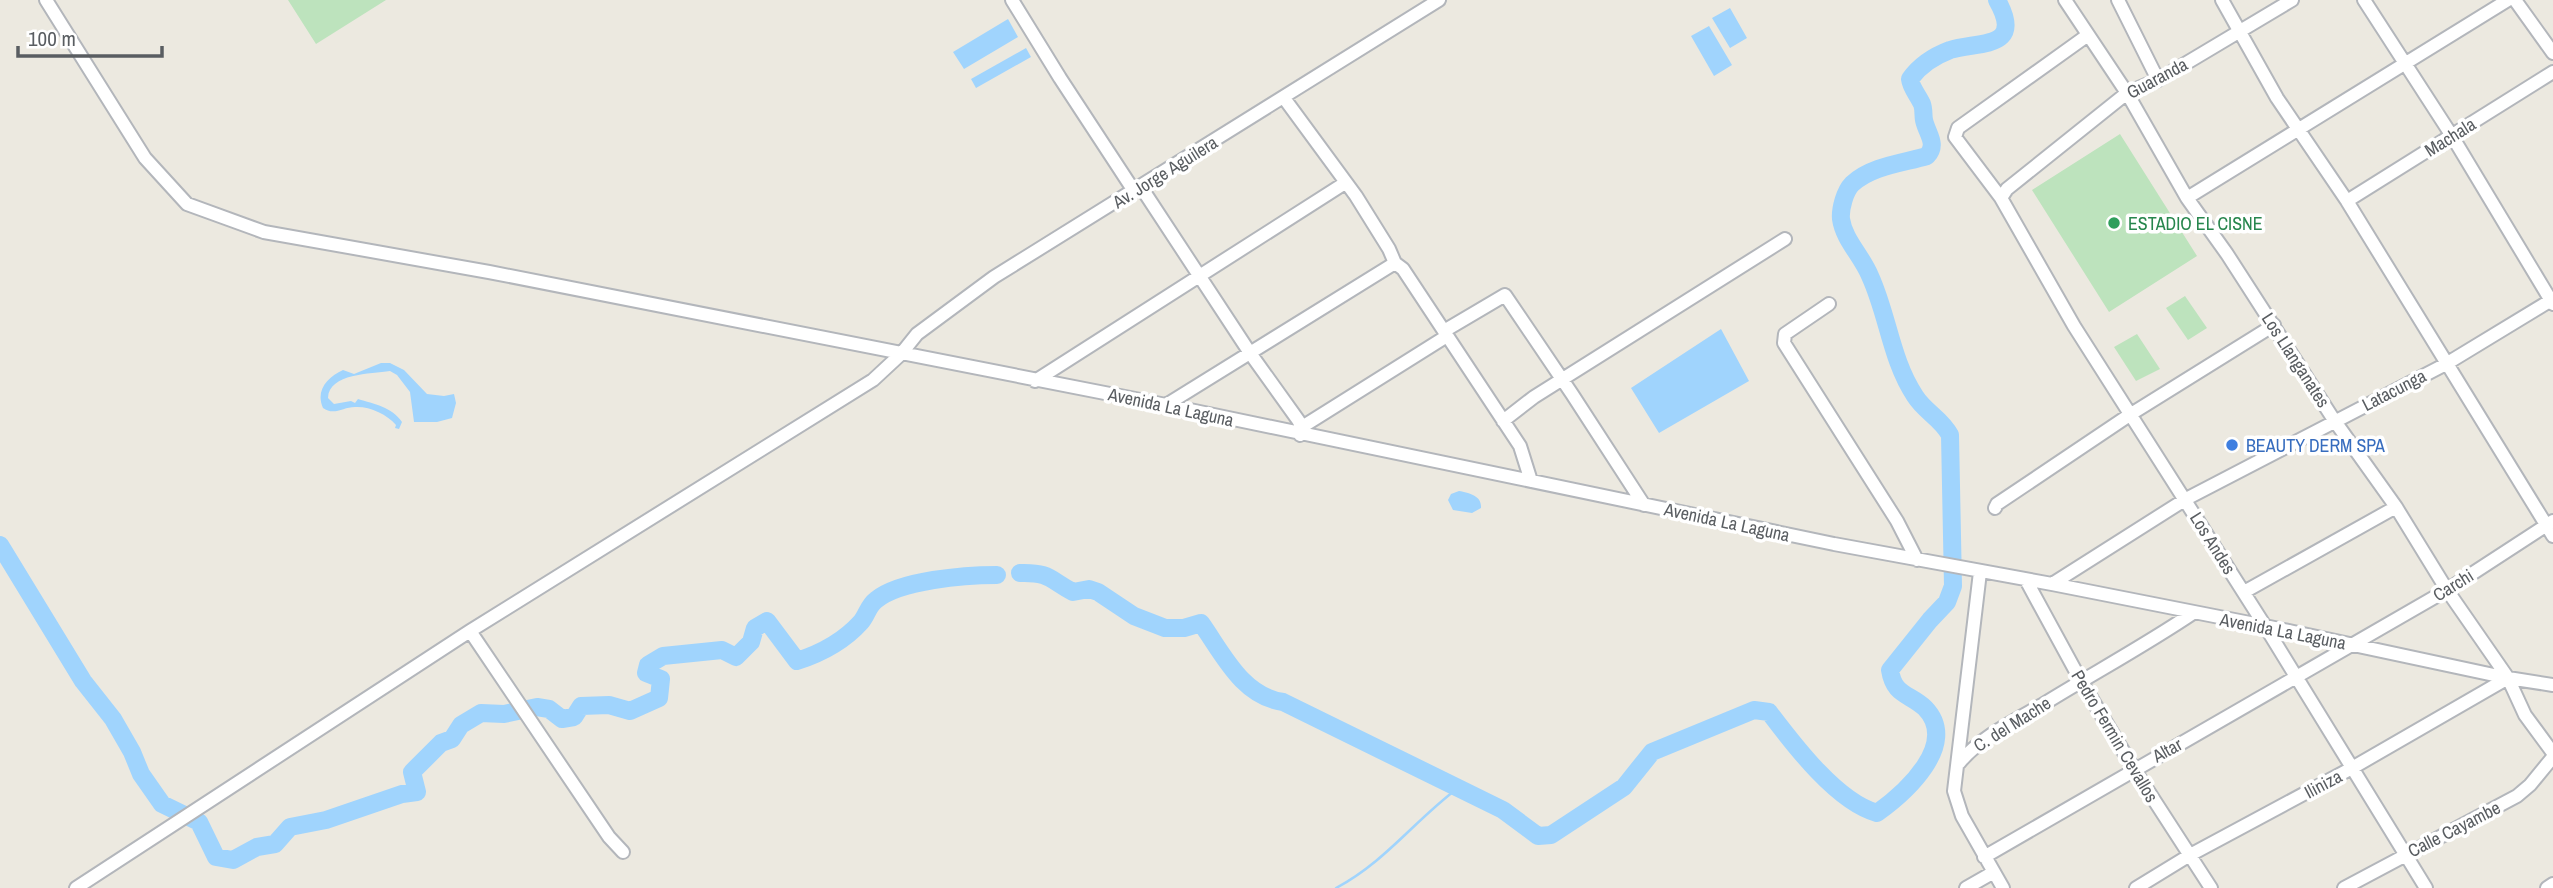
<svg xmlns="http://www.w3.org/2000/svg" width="2553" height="888" font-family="'Archivo Narrow',sans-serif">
	<rect width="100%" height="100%" fill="#ece9e0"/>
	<path fill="#bde3bd" d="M288 0H386L316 44Z
		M2120 134 2197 256 2109 312 2032 190Z
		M2185 296 2207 328 2188 340 2166 308Z
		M2137 334 2160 369 2136 381 2114 347Z"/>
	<path fill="#a0d4fd" d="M1730 8 1747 38 1730 48 1712 18Z
		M1008 19 1018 37 964 69 953 52Z
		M1709 26 1732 65 1714 76 1691 36Z
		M1026 48 1031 57 976 88 971 79Z
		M1721 329 1749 381 1659 433 1631 388Z
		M381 363H390L404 370 427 394 444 396 454 394 456 403 452 418 437 422H414L410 392 397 375 390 371C371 374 329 373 328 398L334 404 351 401 355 403 358 399C374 404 392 407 402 422L399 429 395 428 396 425C387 414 369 406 355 407 343 407 334 416 323 408 315 390 328 377 343 370L354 374Z
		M1459 491C1470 493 1482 496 1481 508L1472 513 1453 510 1448 500 1451 494Z"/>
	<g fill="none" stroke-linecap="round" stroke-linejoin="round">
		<path stroke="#a0d4fd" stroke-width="2.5" d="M1336 888C1385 862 1414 821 1458 788"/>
		<path stroke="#a0d4fd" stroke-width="18" d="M0 545 83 681 113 719 132 752 141 774 162 804 199 822 216 857 233 860 257 847 275 844 290 827 326 820 402 794 417 792 412 772 441 743 452 739 461 725 481 713 504 714 537 707 549 709 562 719 574 717 581 706 609 705 630 711 659 698 661 679 646 673 648 665 663 656 722 650 736 657 751 642 755 628 767 621 797 661C822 653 844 641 861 622 867 615 868 606 876 600 900 580 965 575 997 575
			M1020 573C1050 572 1050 580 1073 592L1089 589 1098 592 1134 616 1165 628H1184L1201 623C1223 654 1242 696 1283 702L1503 810 1538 836 1551 835 1624 787 1652 752 1754 710 1769 712C1794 745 1837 802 1877 813 1905 793 1960 744 1925 708 1909 693 1894 696 1890 670L1930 620 1947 602 1953 586 1950 435C1941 418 1925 412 1915 396 1891 360 1888 315 1870 276 1862 256 1844 240 1841 219 1840 209 1845 191 1852 184 1871 166 1903 163 1927 156 1938 144 1927 134 1924 120 1923 115 1924 109 1922 104 1918 95 1911 88 1910 79 1920 65 1934 56 1950 50 1979 41 2025 50 1997 0"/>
		<defs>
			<path id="minor" d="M46 0 145 158 187 204 264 232 489 272 1166 405 1834 544 2052 584 2265 626 2508 678 2553 685
				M1012 0 1060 78 1134 191
				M2065 0 2127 93 2187 198 2227 254 2334 420 2396 507 2447 590 2508 678 2525 715 2553 753
				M2118 0 2158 80
				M2222 0 2277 98 2347 201 2553 536
				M2364 0 2452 136 2553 304
				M2515 0 2553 53
				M2088 35 1958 128 1955 137 2001 198 2074 326 2265 626 2426 888
				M1284 98 1356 196 1389 249 1395 263 1403 269 1520 446 1531 481
				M1141 187 1250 353 1298 420 1302 427 1300 435
				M2001 198 2007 189 2127 93 2158 80 2292 0
				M2187 198 2508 0
				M2347 201 2553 72
				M1829 304 1785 334 1784 343 1897 521 1917 560
				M1444 331 1505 295 1572 394 1644 505
				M1035 381 1345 183
				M1166 405 1395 263
				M1503 421 1534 397 1785 239
				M1302 427 1447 336
				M1995 508 1997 504 2131 414 2274 325
				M1980 572 1954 791 1962 816 2003 888
				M2026 580 2081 681 2134 769 2211 888
				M2052 584 2186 499 2446 364 2553 299
				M2244 592 2396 507
				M470 631 609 837 623 852
				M1959 763C1981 737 2012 722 2042 705 2092 674 2144 646 2193 613
				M1984 857 2447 590 2553 521
				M76 888 470 631 873 380 901 354 917 334 994 277 1439 0
				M1966 888 1994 872
				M2136 888 2190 855 2352 768 2508 678
				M2344 888 2517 796 2530 785 2553 757
				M2547 888 2553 884"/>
		</defs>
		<use href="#minor" stroke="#b3b6bb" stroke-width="16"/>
		<use href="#minor" stroke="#fff" stroke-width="12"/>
	</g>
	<circle fill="#2e9e5b" stroke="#fff" stroke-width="2.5" cx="2114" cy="223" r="7"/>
	<circle fill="#3f7fe0" stroke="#fff" stroke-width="2.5" cx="2232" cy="445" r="7"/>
	<g text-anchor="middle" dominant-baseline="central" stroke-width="7" stroke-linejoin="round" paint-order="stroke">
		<g font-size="18" fill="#595d61" stroke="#fff">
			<text transform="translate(2157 78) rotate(-28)">Guaranda</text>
			<text transform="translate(2450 137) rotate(-32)">Machala</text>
			<text transform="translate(1165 172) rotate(-32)">Av. Jorge Aguilera</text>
			<text transform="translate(2296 360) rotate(57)">Los Llanganates</text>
			<text transform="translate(2394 390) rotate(-27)">Latacunga</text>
			<text transform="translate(1171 407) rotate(12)">Avenida La Laguna</text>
			<text transform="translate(1727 522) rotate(12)">Avenida La Laguna</text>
			<text transform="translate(2213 543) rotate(58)">Los Andes</text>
			<text transform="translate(2453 585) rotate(-32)">Carchi</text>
			<text transform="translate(2283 631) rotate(11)">Avenida La Laguna</text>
			<text transform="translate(2012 724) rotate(-32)">C. del Mache</text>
			<text transform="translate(2115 736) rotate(59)">Pedro Fermin Cevallos</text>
			<text transform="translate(2167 750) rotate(-29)">Altar</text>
			<text transform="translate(2323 784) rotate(-28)">Iliniza</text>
			<text transform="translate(2454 829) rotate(-27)">Calle Cayambe</text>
		</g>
		<g font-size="18" fill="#27864d" stroke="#fff" text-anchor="start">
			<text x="2128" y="223">ESTADIO EL CISNE</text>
		</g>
		<g font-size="18" fill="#366cbe" stroke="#fff" text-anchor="start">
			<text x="2246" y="445">BEAUTY DERM SPA</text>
		</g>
	</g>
	<path d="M18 46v10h144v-10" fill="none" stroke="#595d61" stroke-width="3.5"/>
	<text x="28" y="46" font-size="21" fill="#595d61" stroke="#ffffff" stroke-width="5" paint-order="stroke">100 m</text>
</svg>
